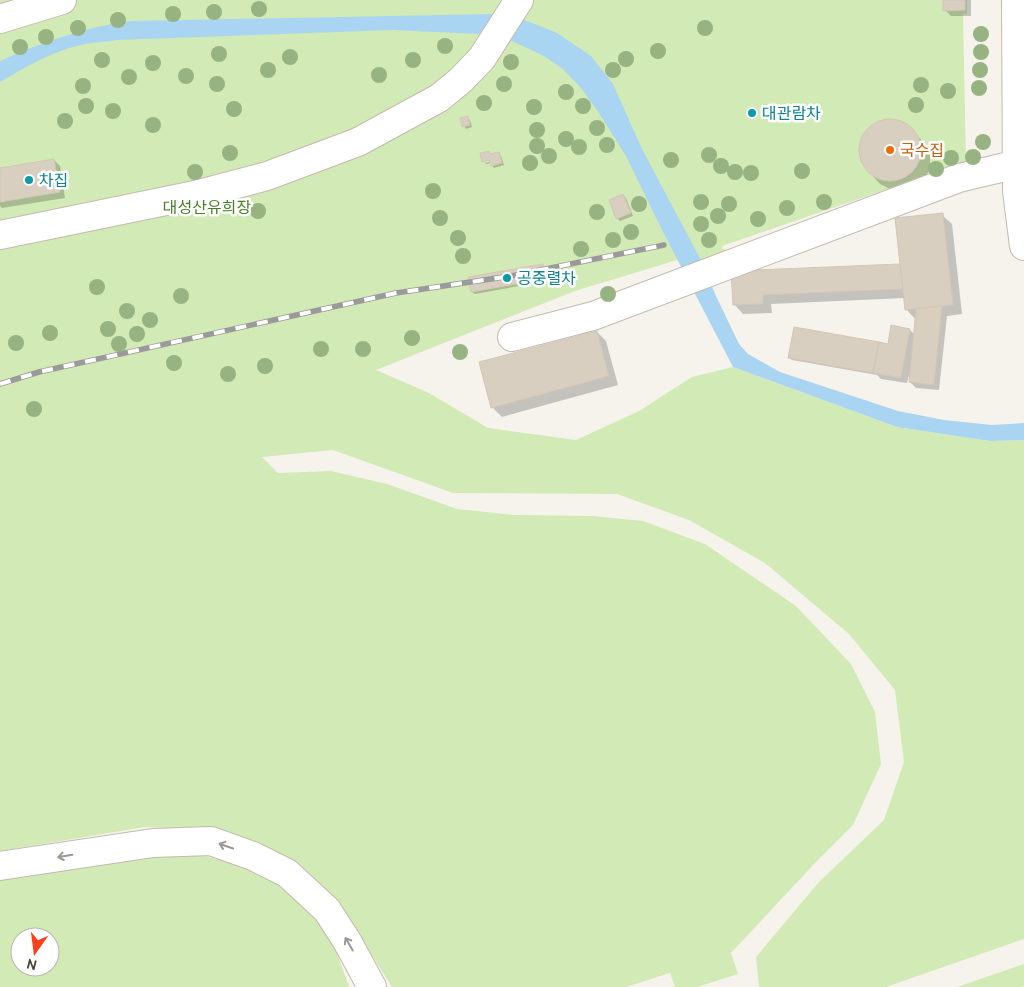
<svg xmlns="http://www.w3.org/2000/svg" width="1024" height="987" font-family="Cabin,'Noto Sans KR',sans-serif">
	<rect width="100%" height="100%" fill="#f6f3ec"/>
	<path fill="#d2eab5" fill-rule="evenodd" d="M0 0H967V14H963L966 162 722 246 723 249 730 250 704 266 697 254 575 291 376 370 429 393 488 428 576 440 639 411 692 377 733 367 897 427 990 441 1024 440V939L886 987H759L756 957 819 882 884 820 904 762 895 690 849 634 765 563 689 520 617 494 453 493 333 450 262 457 278 473 331 471 387 484 457 509 515 515 592 516 643 521 705 544 796 606 851 664 875 712 881 764 853 825 815 863 731 953 738 974 697 987H675L670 973 626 987H392L363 941 211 830 145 827 0 851Z
		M163 856H206L250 868 279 886 311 912 333 942 349 987H0V879ZM20 937H50V967H20Z
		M1024 964V986L1021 987H957Z"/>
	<path fill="#a9d4f2" d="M494 14 522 19 557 33 591 56 613 84 642 149 704 266 715 294 739 344 748 354 780 372 898 411 944 420 992 425 1024 423V440L990 441 897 427 733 367 661 228 626 156 599 113 581 88 563 69 544 56 510 40 481 34 393 30 116 40C105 42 92 42 81 45 52 51 26 67 0 82V61C43 42 85 27 131 21Z"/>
	<path fill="#0003" d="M945 0H971V16H951L945 10Z
		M468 118 470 120 472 127 466 129 464 126Z
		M889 120 900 122 909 127 926 145 930 155V166L927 175 920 184 900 191 890 189 880 184 864 166 860 156V145L863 135 870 128 879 122Z
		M498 153 501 156 504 165 494 168 491 163 486 164 485 163 496 160 495 158 483 162 482 154 491 155Z
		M54 160 60 166 65 198 2 208 0 206V169Z
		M623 195 626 198 633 216 620 221 617 218Z
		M942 215 952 224 962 314 947 316 939 390 916 388 910 382 911 376 909 375 907 383 881 379 877 375 792 360 789 357 889 345 910 330 915 335 916 320 906 309 905 298 771 304 772 313 743 314 734 304 733 272 901 265Z
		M542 266 545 268 547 281 475 294 472 292Z
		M597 332 606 341 618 385 502 417 493 408Z"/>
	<path fill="#d8cfc1" stroke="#d3c7b4" d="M943 0H965V10L943 11Z
		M468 116 470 125 462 127 460 118Z
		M859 150a31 31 0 1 1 62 0a31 31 0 1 1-62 0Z
		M489 151 490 154 499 152 502 163 491 166 489 160 482 162 480 153Z
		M54 159 60 192 0 202V168Z
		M623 194 631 213 616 219 609 200Z
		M943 213 953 305 905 310 895 218Z
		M543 264 545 279 471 292 468 277Z
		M900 264 903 289 763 295V304L733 305 731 271Z
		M942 306 934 385 909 382 916 309Z
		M891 325 910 329 901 378 873 373 879 342 888 344Z
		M794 327 879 342 873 373 788 358Z
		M597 331 609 376 491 408 479 362Z"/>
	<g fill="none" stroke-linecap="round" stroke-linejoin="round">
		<defs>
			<path id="minor" d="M1016 0 1017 191 1024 246
				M0 19 62 0
				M0 235 195 195 267 176 358 142 439 98 461 80 482 58 519 0
				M512 337 593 316 959 178 1017 164
				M0 866 153 843 211 841 253 856 287 873 327 910 347 941 372 987"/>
		</defs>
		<use href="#minor" stroke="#c2bbae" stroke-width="30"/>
		<use href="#minor" stroke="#fff" stroke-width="28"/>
		<defs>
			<path id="rail" d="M0 384 39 372 396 293 511 276 664 245"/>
		</defs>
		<use href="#rail" stroke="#9a9a9a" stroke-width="5.5"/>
		<use href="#rail" stroke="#fff" stroke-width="4" stroke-dasharray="11" stroke-linecap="butt"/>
	</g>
	<g fill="#97b381">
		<circle cx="259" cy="9" r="8"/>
		<circle cx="214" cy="12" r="8"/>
		<circle cx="173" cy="14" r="8"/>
		<circle cx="118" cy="20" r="8"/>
		<circle cx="78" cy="28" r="8"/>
		<circle cx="705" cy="28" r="8"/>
		<circle cx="981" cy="34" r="8"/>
		<circle cx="46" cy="37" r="8"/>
		<circle cx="445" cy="46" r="8"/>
		<circle cx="20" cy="47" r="8"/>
		<circle cx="658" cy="51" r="8"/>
		<circle cx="981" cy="52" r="8"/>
		<circle cx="219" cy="54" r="8"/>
		<circle cx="290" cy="57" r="8"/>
		<circle cx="626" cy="59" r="8"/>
		<circle cx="102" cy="60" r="8"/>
		<circle cx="413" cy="60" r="8"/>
		<circle cx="511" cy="62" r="8"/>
		<circle cx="153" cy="63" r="8"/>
		<circle cx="268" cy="70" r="8"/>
		<circle cx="613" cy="70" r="8"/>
		<circle cx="980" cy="70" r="8"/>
		<circle cx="379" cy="75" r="8"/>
		<circle cx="186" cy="76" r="8"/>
		<circle cx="129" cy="77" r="8"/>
		<circle cx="217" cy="84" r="8"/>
		<circle cx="504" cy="84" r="8"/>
		<circle cx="921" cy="85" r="8"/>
		<circle cx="83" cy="86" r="8"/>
		<circle cx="979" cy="88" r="8"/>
		<circle cx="948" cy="91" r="8"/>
		<circle cx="566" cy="92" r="8"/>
		<circle cx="484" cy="103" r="8"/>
		<circle cx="916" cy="105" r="8"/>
		<circle cx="86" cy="106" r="8"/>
		<circle cx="583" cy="106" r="8"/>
		<circle cx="534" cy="107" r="8"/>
		<circle cx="234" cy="109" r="8"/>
		<circle cx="113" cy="111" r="8"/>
		<circle cx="65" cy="121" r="8"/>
		<circle cx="153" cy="125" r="8"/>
		<circle cx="597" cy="128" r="8"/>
		<circle cx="537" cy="130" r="8"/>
		<circle cx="566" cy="139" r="8"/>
		<circle cx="983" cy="142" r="8"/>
		<circle cx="607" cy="145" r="8"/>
		<circle cx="537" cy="146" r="8"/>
		<circle cx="579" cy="147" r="8"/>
		<circle cx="230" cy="153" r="8"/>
		<circle cx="709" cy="155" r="8"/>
		<circle cx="549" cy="156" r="8"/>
		<circle cx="973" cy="157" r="8"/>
		<circle cx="951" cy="158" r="8"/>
		<circle cx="671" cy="160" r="8"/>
		<circle cx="530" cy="163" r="8"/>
		<circle cx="721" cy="166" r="8"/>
		<circle cx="936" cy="169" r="8"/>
		<circle cx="802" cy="171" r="8"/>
		<circle cx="195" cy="172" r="8"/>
		<circle cx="735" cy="172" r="8"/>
		<circle cx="751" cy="173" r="8"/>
		<circle cx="433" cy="191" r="8"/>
		<circle cx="701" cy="202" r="8"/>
		<circle cx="824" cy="202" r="8"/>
		<circle cx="639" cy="204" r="8"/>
		<circle cx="729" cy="204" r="8"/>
		<circle cx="787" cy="208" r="8"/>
		<circle cx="258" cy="211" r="8"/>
		<circle cx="597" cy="212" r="8"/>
		<circle cx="718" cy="216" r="8"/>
		<circle cx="440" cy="218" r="8"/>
		<circle cx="758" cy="219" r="8"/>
		<circle cx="701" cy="224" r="8"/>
		<circle cx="631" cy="232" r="8"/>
		<circle cx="458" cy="238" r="8"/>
		<circle cx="613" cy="240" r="8"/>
		<circle cx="709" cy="240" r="8"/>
		<circle cx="581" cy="249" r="8"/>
		<circle cx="463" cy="256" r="8"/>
		<circle cx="97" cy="287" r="8"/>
		<circle cx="608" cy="294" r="8"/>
		<circle cx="181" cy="296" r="8"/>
		<circle cx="127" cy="311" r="8"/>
		<circle cx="150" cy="320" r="8"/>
		<circle cx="108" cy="329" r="8"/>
		<circle cx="50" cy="333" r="8"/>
		<circle cx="137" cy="334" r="8"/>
		<circle cx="412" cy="338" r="8"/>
		<circle cx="16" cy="343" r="8"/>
		<circle cx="119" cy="344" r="8"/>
		<circle cx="321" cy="349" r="8"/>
		<circle cx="363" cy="349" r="8"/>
		<circle cx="460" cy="352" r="8"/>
		<circle cx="174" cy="363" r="8"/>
		<circle cx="265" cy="366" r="8"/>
		<circle cx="228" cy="374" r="8"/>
		<circle cx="34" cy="409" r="8"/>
	</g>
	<defs><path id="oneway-shaft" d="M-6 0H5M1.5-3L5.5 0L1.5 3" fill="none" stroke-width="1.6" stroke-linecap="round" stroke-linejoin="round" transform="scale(1.25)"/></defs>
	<g stroke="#9c9892">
		<use href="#oneway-shaft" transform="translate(226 846) rotate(-161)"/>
		<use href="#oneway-shaft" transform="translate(65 856) rotate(171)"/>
		<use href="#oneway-shaft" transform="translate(349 944) rotate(-120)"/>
	</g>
	<g fill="#0f9aa8" stroke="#fff" stroke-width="2">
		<circle cx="752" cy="113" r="5"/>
		<circle cx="29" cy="180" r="5"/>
		<circle cx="507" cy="278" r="5"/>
	</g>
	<circle fill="#e8710a" stroke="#fff" stroke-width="2" cx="890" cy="150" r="5"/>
	<g text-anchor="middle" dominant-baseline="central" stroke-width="5" stroke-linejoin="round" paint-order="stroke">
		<g font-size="16" fill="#0d838f" stroke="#fff" text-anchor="start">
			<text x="762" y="113">대관람차</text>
			<text x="39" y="180">차집</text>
			<text x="517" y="278">공중렬차</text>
		</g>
		<g font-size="16" fill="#c56008" stroke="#fff" text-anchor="start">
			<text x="900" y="150">국수집</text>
		</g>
		<g font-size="16" fill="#4a7f2a" stroke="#fff">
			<text x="207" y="207">대성산유희장</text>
		</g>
	</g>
	<g transform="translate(35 952) rotate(194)"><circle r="24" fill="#ffffff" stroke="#b7b4b0"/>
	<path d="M0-4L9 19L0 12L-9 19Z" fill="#fc3f1d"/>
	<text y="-8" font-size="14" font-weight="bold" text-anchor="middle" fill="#4b4439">N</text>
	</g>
</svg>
